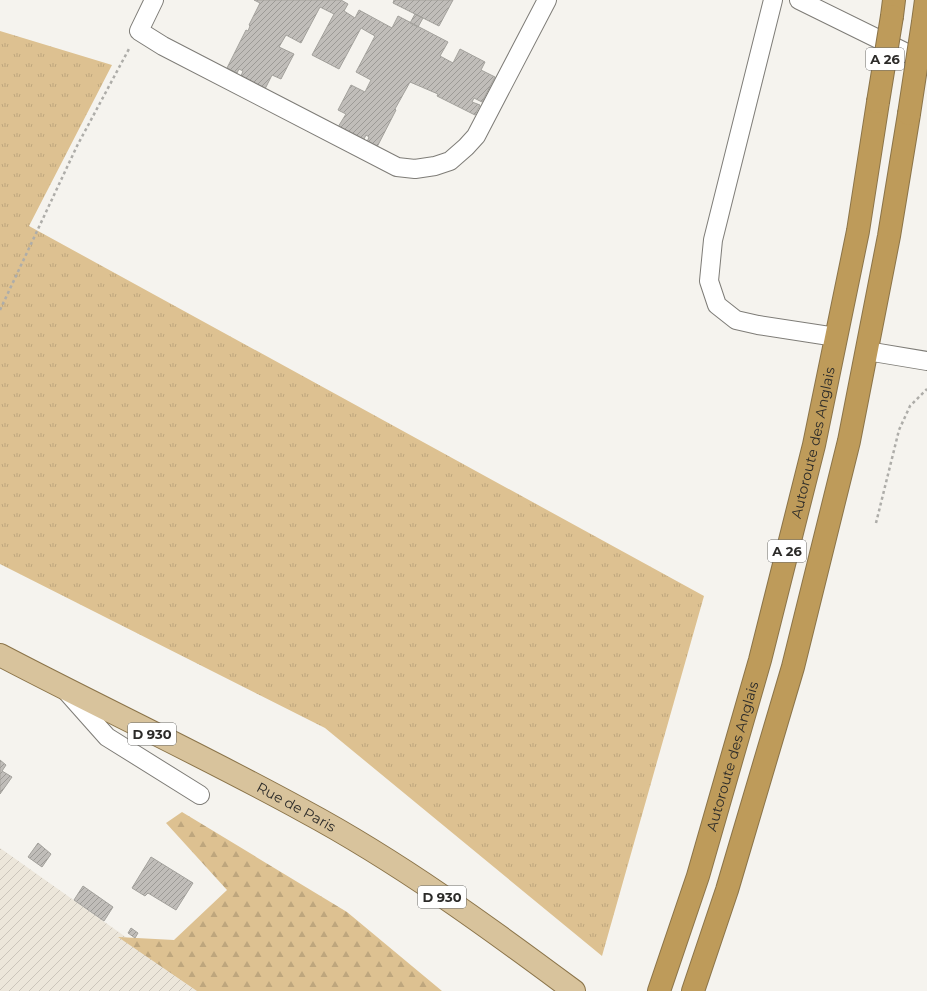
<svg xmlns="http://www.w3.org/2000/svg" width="927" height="991" font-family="Montserrat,sans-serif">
	<defs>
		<pattern id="industrial-furrows" width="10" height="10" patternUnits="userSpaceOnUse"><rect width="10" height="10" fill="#ece6da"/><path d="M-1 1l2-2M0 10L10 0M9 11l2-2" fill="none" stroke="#cbc5bb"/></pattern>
		<pattern id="grass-tufts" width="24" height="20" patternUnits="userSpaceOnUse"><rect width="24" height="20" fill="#ddc191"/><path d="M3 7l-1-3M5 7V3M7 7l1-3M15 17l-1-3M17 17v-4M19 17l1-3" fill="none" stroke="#bea67d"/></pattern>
		<pattern id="forest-firs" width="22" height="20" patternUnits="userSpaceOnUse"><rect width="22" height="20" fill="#ddc191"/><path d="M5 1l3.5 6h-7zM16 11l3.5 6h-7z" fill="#bea67d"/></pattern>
		<pattern id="building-hatch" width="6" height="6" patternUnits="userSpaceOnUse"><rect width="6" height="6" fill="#c0bdb9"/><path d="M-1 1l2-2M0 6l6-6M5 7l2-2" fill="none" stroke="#9c9a96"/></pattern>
	</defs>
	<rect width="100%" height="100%" fill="#f5f3ee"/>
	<path fill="url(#industrial-furrows)" d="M0 848 202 991H0Z"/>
	<path fill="url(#grass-tufts)" d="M0 31 112 65 29 226 704 596 602 956 325 728 0 564Z"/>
	<path fill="url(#forest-firs)" d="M182 812 347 912 442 991H197L118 937 174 940 227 890 166 823Z"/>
	<path fill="url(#building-hatch)" stroke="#a3a19c" d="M254 0H341L348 4 344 11 355 18 359 10 392 28 398 16 448 42 440 56 453 63 460 49 485 62 481 70 495 77 482 102 474 98 472 102 480 105 475 115 437 96 438 94 410 82 395 109 396 110 377 147 367 142 369 137 366 135 363 141 338 127 346 114 338 110 351 85 365 92 371 80 356 72 375 36 361 28 339 69 312 55 334 14 320 7 301 43 286 35 279 47 294 54 281 79 272 75 265 89 241 76 243 71 239 69 237 73 227 68 246 30 248 31 250 26 249 25 260 3Z
		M394 0H453L439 26 393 3Z
		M415 14 423 18 418 27 410 23Z
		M0 760 6 765 2 771 12 777 0 794Z
		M38 843 51 854 42 867 28 857Z
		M151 857 193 883 176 910 148 893 145 896 132 888Z
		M83 886 113 907 104 921 74 900Z
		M131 928 138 933 135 938 128 933Z"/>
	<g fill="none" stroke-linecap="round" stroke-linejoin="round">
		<defs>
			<path id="minor" d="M154 0 139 31 163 46 397 167 415 169 435 166 450 161 466 147 476 136 547 0
				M773 0 713 240 709 281 717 305 736 320 758 325 836 337
				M799 0 927 63
				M867 351 927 361
				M67 692 107 737 200 795"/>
			<g id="major">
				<path id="s1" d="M0 655C101 708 204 756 304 811 399 862 488 927 574 991"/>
			</g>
			<g id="highway">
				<path d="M892 16 894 0"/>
				<path d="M923 22 926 0"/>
				<path id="s2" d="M659 991 698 876 760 660 814 445 858 231 878 102"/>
				<path d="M693 991 727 890 793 667 849 441 889 236 909 114"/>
			</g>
		</defs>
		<use href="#minor" stroke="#7e7c77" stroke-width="20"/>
		<use href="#major" stroke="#8b7449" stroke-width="24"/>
		<use href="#highway" stroke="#8b7449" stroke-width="24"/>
		<path stroke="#aeada9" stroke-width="2.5" stroke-dasharray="3 3" stroke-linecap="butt" d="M0 310 77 146 130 47
			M876 523 899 430 910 406 927 389"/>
		<use href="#minor" stroke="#fff" stroke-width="18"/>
		<use href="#major" stroke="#d8c39c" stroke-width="22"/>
		<use href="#highway" stroke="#be9b5a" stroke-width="22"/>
		<defs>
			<path id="highway-bridge" d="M878 102 892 16
				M909 114 923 22"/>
		</defs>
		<use href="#highway-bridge" stroke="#8b7449" stroke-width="24" stroke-linecap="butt"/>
		<use href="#highway-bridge" stroke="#be9b5a" stroke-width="22"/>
	</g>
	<g text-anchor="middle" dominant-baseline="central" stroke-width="3" stroke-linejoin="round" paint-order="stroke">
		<g fill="#fff" stroke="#6b6b69" stroke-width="1">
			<rect x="866" y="48" width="38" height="22" rx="3"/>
			<rect x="768" y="540" width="38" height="22" rx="3"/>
			<rect x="128" y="723" width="48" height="22" rx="3"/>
			<rect x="418" y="886" width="48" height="22" rx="3"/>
		</g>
		<g font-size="13" font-weight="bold" fill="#2c2b29">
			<text x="885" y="59">A 26</text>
			<text x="787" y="551">A 26</text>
			<text x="152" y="734">D 930</text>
			<text x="442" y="897">D 930</text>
		</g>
		<g font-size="14" fill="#2c2b29" stroke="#fff">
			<text stroke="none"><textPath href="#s2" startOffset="570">Autoroute des Anglais</textPath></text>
			<text stroke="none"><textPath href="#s2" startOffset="246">Autoroute des Anglais</textPath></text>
			<text stroke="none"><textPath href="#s1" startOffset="333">Rue de Paris</textPath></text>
		</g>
	</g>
</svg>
